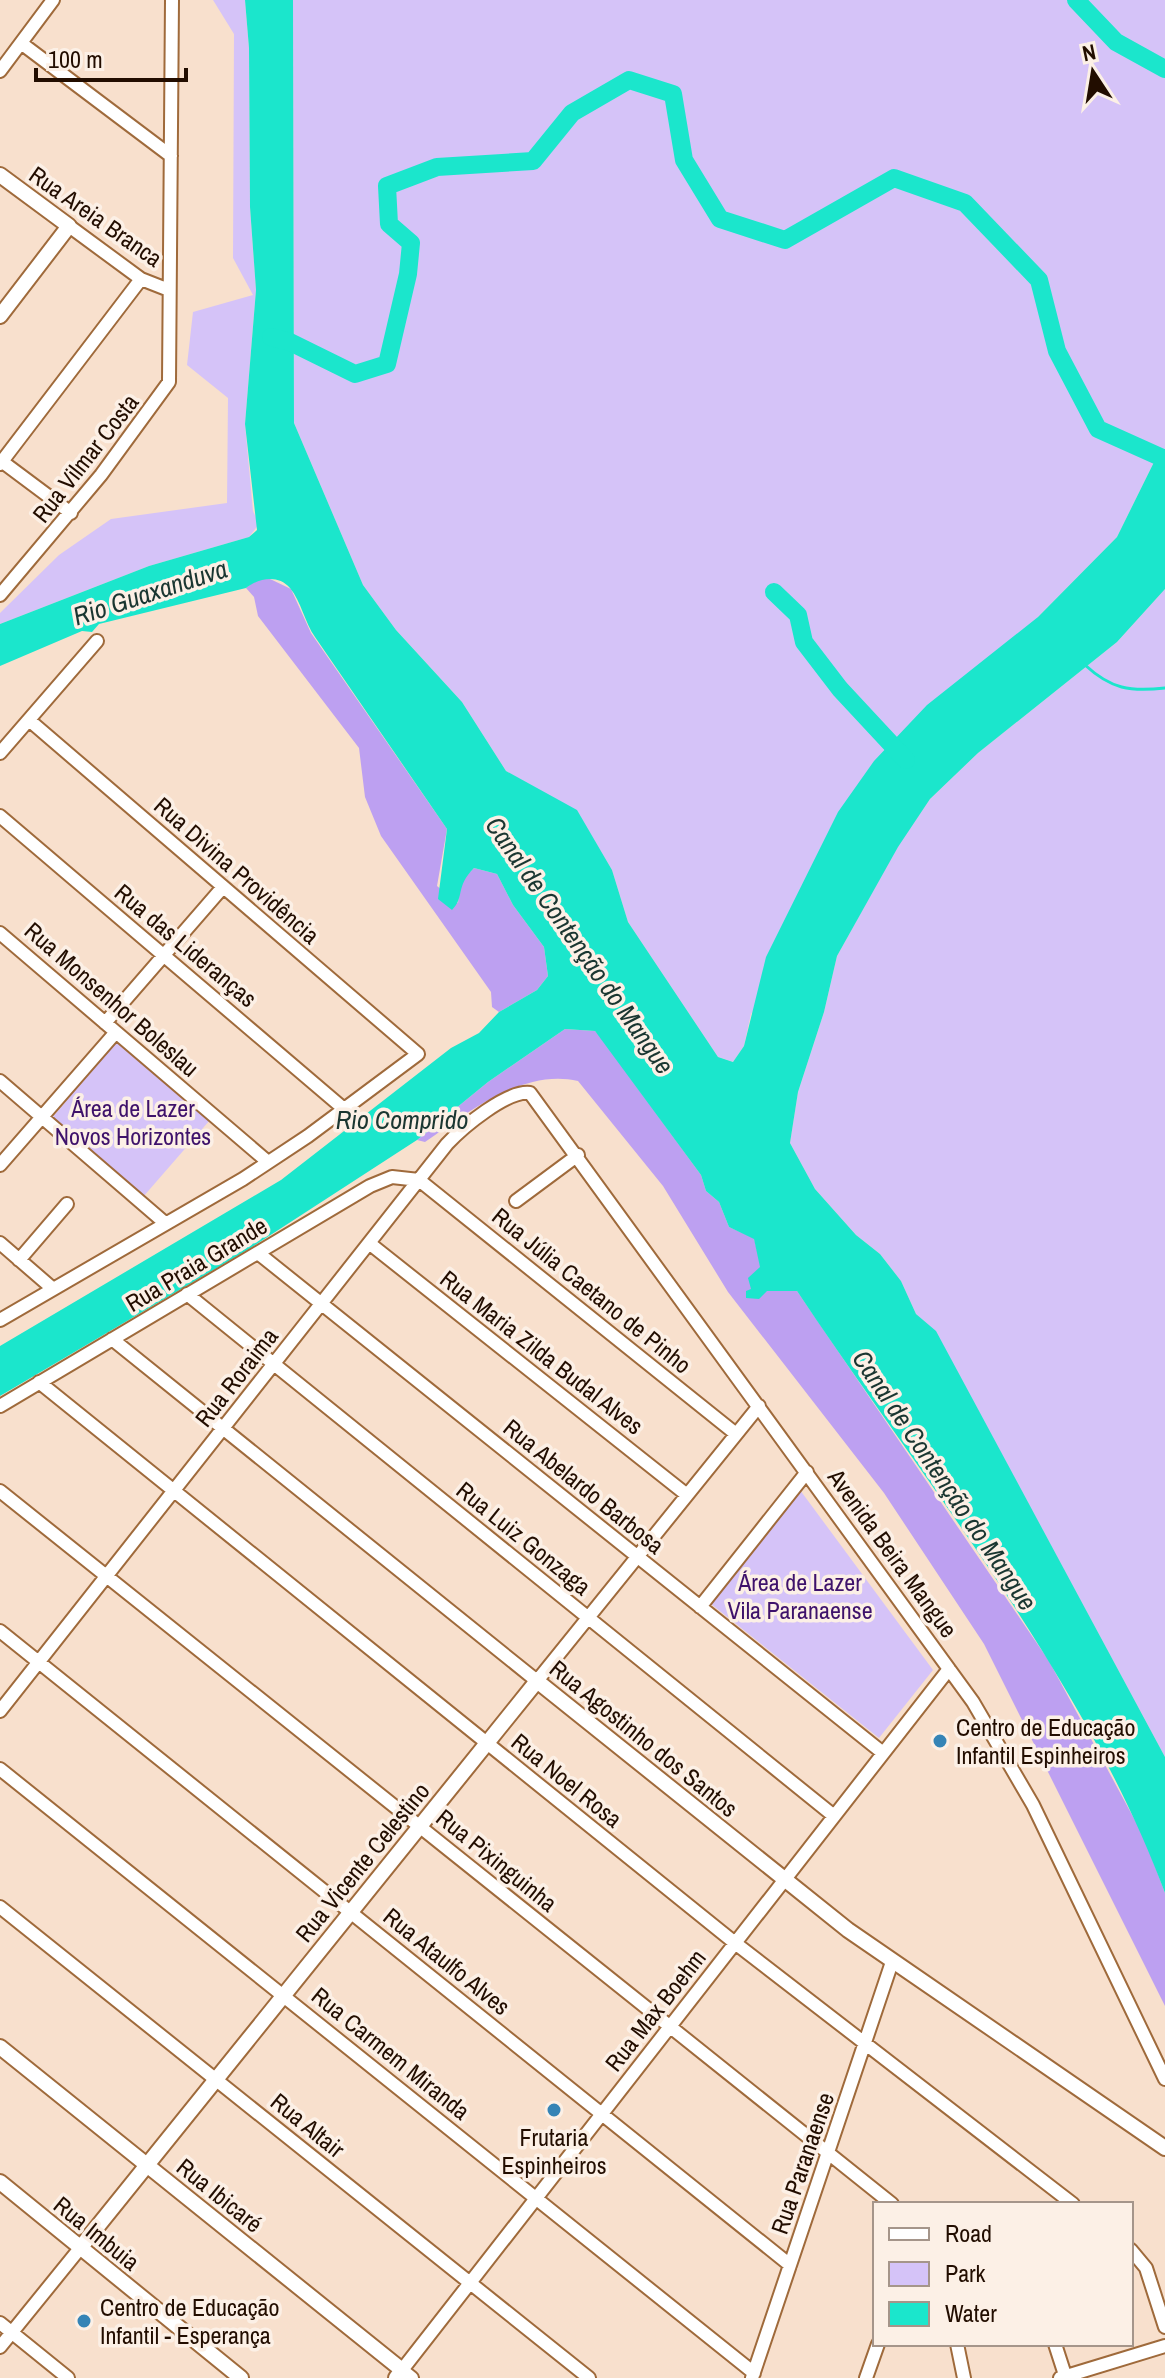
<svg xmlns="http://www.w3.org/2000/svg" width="1165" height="2378" font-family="'Archivo Narrow',sans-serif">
	<rect width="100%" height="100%" fill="#f8e0cd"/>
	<path fill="#d5c3f8" d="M213 0H245L249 48 250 207 256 290 245 424 253 511 259 524 249 537 149 566 0 624V613L59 555 111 519 227 503 228 398 187 365 193 312 253 295 233 258 234 34Z
		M293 0H1165V449L1158 454 1117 537 1038 617 751 1014 744 1046 733 1062 718 1057 628 922 612 870 577 811 506 771 462 702 396 630 363 585 294 423Z
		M1165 589V1757L936 1332 916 1314 901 1281 880 1254 856 1235 815 1189 790 1143 798 1092 824 1012 837 956 898 846 930 799 978 753 1117 642Z
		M117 1041 210 1120 143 1197 52 1118Z
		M800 1490 933 1670 879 1738 711 1604Z"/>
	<path fill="#bda0f1" d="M268 578 291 589 311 633 447 829 437 886 458 903 460 882 474 868 497 874 513 905 544 947 548 976 537 990 499 1012 492 1007 491 992 381 836 365 797 359 748 258 616 254 597 246 588 256 580Z
		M565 1029 595 1031 601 1038 701 1175 706 1191 719 1202 729 1227 754 1238 767 1291H797L1049 1661 1144 1837 1165 1893V2006L984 1644 884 1493 728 1292 663 1186 578 1081C523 1068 467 1113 425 1142L417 1140 488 1082Z"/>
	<path fill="#1be6cc" d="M245 0H293L294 423 363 585 396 630 462 702 506 771 577 810 612 870 628 922 718 1057 733 1062 744 1046 766 957 838 812 874 761 927 705 1038 617 1117 537 1158 454 1165 449V589L1117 642 978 753 930 799 898 847 837 956 824 1012 798 1092 790 1143 815 1189 856 1235 880 1254 901 1281 916 1314 936 1331 1165 1757V1893C1085 1678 924 1482 797 1291H767L759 1299 746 1298V1291L751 1289 748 1278 760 1267 754 1239 729 1227 719 1202 706 1191 701 1175 595 1031 565 1029 488 1082 417 1140 249 1249 0 1396V1346L281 1180 451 1048 479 1033 499 1012 537 990 548 976 544 947 513 905 497 874 474 868C455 887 465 897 452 910L438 899 447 829C403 765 359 701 315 637 305 623 301 601 290 588 278 574 259 578 246 588L99 624 92 632 82 631 0 666V624L149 566 249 537 257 530 245 424 256 290 250 207 249 48Z"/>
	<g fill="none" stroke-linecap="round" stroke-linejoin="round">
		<path stroke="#1be6cc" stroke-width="3" d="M1085 665C1111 689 1130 692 1165 688"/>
		<path stroke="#1be6cc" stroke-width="18" d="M1076 0 1116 42 1165 69
			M271 337 290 342 355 374 387 364 408 274 411 243 389 224 387 186 437 167 533 161 572 113 629 80 673 94 684 160 720 219 785 240 894 178 965 203 1039 280 1057 351 1098 429 1165 459
			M774 592 798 615 804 642 840 689 906 760"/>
		<defs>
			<path id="minor" d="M21 43 171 156
				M0 71 53 0
				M69 226 141 279 169 290
				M0 460 71 513
				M0 464 141 279
				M0 595 101 475 169 382 172 0
				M0 753 97 641
				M0 816 344 1109
				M0 933 268 1162
				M105 1023 223 887
				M0 1081 165 1223
				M0 1165 116 1032
				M516 1201 578 1155
				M0 1243 52 1288
				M369 1243 687 1495
				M258 1253 883 1753
				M19 1260 67 1204
				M187 1294 834 1816
				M0 1320 243 1179 308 1136 418 1054 29 720
				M112 1339 537 1681 759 1406
				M39 1382 735 1943 1073 2204
				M0 1406 370 1186 392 1177 419 1180 736 1434
				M0 1491 892 2204
				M700 1607 807 1472
				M0 1631 790 2265
				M0 1711 447 1144C463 1127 507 1090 530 1093L973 1702 1033 1805 1165 2079
				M0 1769 754 2373
				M0 1907 589 2378
				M1131 2250 1146 2268 1165 2327
				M0 2323 68 2378
				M957 2344 964 2378
				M1055 2344 1065 2375
				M0 2347 81 2247
				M412 2378 402 2370 949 1669
				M752 2378 892 1962
				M866 2378 878 2344
				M1060 2378 1165 2346"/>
			<path id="tertiary" d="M0 175 69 226 0 316
				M0 2047 402 2370 396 2378
				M0 2182 241 2378
				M81 2247 537 1681 848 1930 1165 2148"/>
		</defs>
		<use href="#minor" stroke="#9f6a3b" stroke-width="16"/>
		<use href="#tertiary" stroke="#9f6a3b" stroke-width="18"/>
		<use href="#minor" stroke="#fff" stroke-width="12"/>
		<use href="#tertiary" stroke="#fff" stroke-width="14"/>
	</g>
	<g fill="#3584b6" stroke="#fcf0e6" stroke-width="3">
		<circle cx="940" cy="1741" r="8"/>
		<circle cx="554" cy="2110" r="8"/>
		<circle cx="84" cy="2321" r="8"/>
	</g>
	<g text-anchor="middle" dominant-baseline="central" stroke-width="7" stroke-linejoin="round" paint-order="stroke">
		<g font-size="24" fill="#220d00" stroke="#fcf0e6">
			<text transform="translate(96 216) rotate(35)">Rua Areia Branca</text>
			<text transform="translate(85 458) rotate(-52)">Rua Vilmar Costa</text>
			<text transform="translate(237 870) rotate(41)">Rua Divina Providência</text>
			<text transform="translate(186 945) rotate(40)">Rua das Lideranças</text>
			<text transform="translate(112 999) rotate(41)">Rua Monsenhor Boleslau</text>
			<text transform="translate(196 1264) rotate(-31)">Rua Praia Grande</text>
			<text transform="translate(592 1290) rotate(39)">Rua Júlia Caetano de Pinho</text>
			<text transform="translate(542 1352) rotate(38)">Rua Maria Zilda Budal Alves</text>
			<text transform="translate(236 1377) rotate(-52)">Rua Roraima</text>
			<text transform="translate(584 1486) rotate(39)">Rua Abelardo Barbosa</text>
			<text transform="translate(524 1538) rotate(39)">Rua Luiz Gonzaga</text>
			<text transform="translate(893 1553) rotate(54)">Avenida Beira Mangue</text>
			<text transform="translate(644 1738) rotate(39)">Rua Agostinho dos Santos</text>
			<text transform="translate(567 1780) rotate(39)">Rua Noel Rosa</text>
			<text transform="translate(497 1860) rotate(39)">Rua Pixinguinha</text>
			<text transform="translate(362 1862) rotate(-51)">Rua Vicente Celestino</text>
			<text transform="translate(447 1961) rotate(39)">Rua Ataulfo Alves</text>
			<text transform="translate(655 2010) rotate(-52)">Rua Max Boehm</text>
			<text transform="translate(391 2053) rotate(39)">Rua Carmem Miranda</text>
			<text transform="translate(308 2125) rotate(39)">Rua Altair</text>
			<text transform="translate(802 2163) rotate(-71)">Rua Paranaense</text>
			<text transform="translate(220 2195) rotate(39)">Rua Ibicaré</text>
			<text transform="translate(97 2233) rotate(39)">Rua Imbuia</text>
		</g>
		<g font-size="24" fill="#3e126b" stroke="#fcf0e6">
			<text x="133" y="1108">Área de Lazer<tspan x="133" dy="28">Novos Horizontes</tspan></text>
			<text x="800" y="1582">Área de Lazer<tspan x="800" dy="28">Vila Paranaense</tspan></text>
		</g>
		<g font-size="24" fill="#220d00" stroke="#fcf0e6" text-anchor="start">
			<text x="956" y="1727">Centro de Educação<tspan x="956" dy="28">Infantil Espinheiros</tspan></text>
			<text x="554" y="2137" text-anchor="middle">Frutaria<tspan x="554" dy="28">Espinheiros</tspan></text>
			<text x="100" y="2307">Centro de Educação<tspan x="100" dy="28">Infantil - Esperança</tspan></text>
		</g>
		<g font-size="26" font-style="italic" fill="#1a3631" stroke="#fcf0e6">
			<text transform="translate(150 592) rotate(-18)">Rio Guaxanduva</text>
			<text transform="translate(580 945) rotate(55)">Canal de Contenção do Mangue</text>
			<text x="402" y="1119">Rio Comprido</text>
			<text transform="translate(945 1480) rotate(56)">Canal de Contenção do Mangue</text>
		</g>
	</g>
	<rect x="873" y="2202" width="260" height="144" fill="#fcf0e6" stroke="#a5958a" stroke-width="2"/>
	<rect x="889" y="2228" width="40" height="12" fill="#ffffff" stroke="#a5958a" stroke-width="2"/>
	<text x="945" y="2242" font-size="24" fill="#220d00">Road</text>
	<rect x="889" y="2262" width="40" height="24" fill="#d5c3f8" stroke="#a5958a" stroke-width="2"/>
	<text x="945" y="2282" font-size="24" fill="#220d00">Park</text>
	<rect x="889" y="2302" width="40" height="24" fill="#1be6cc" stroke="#a5958a" stroke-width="2"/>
	<text x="945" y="2322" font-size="24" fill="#220d00">Water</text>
	<g transform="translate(1093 72) rotate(348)" stroke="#fcf0e6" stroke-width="6" paint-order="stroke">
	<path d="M0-6L14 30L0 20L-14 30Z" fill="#220d00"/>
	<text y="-12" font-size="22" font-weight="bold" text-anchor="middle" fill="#220d00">N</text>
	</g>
	<path d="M36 68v12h150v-12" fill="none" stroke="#220d00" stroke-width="4"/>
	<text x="48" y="68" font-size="24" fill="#220d00" stroke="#fcf0e6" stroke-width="6" paint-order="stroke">100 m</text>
</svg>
